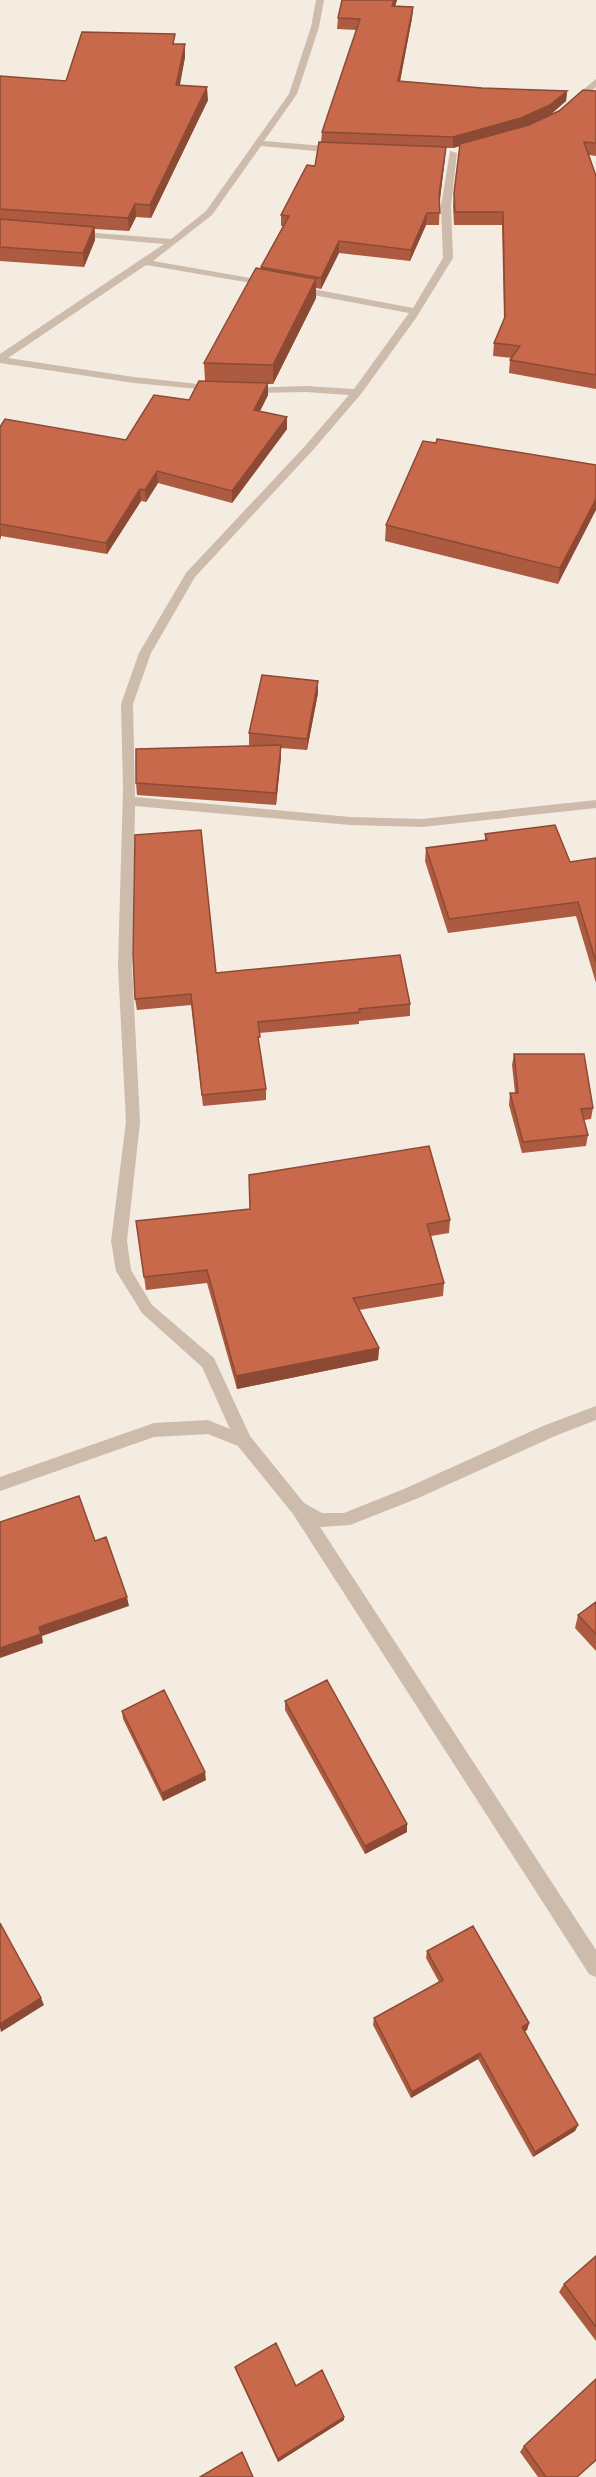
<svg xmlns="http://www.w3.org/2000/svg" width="596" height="2477" font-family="Barlow,sans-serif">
	<rect width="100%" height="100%" fill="#f4ebe1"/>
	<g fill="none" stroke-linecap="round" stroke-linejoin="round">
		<path fill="#cdbbac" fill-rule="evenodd" d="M316 0H324L319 27 297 94 264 141 337 147 341 150 337 153 261 146 212 215 153 261 267 281 272 284 270 286 146 265 8 358 134 377 216 386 221 389 220 391 134 383 0 363V354L164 244 74 236 71 235V231L171 239 206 211 289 94 311 27Z
			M596 79V87L577 104H571V100Z
			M450 151 457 153 451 206 453 258 416 318 361 394 313 450 195 577 151 653 133 704 135 797 350 817 422 819 596 800V808L422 827 350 825 135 806 132 966 140 1122 127 1241 131 1270 152 1305 214 1358 250 1436 304 1503 322 1513H344L404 1489 543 1426 596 1406V1420L555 1436 416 1499 350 1525 320 1527 596 1950V1977L589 1974 293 1514 238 1446 208 1434 154 1437 0 1491V1477L154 1423 208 1420 230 1429 202 1367 142 1313 116 1271 111 1241 126 1122 118 966 123 788 121 704 139 653 186 573 305 446 349 395 306 392 249 393 245 392V388L306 386 354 389 409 313 297 292 292 289 297 286 413 308 443 258 441 206Z"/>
	</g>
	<path fill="#ac5a40" d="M342 0H397L395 6 413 7 412 18 400 81 482 88 567 91 566 101 550 115 596 91V156L589 155 596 176V389L509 373 510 360 512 358 493 356 494 343 504 320 502 225H454L453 206 454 193 460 146 453 148H446L440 200 439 225H426L410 261 339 253 321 289 316 288V298L273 384H268V395L260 411 287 429 232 503 158 483 146 502 141 501 107 554 1 536 0 540V427L126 440 189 400 205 381 204 363 261 269V267L283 226H281V215L315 166 321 142 322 132 357 30 337 29 338 18Z
		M175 44H185V57L180 85 208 100 151 218 136 217 129 231 95 229V240L84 267 0 261V76L66 81Z
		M596 465 558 584 385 541 386 525Z
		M318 693 307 750 281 748V757L276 805 137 795 136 783 256 746 249 745V733Z
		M485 834 570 862 596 858V983L576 916 448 933 425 861 426 848 485 840Z
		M216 973 410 1004V1016L359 1021V1024L259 1033V1049L266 1089V1100L203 1106 191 1005 137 1010 135 999Z
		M514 1054 593 1108 591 1119 584 1120 588 1135 586 1146 522 1153 509 1105 510 1093H515L512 1065Z
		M450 1220 449 1233 431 1236 444 1283 443 1296 359 1310 379 1348 378 1360 237 1389 207 1283 146 1290 136 1221Z
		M596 1602V1651L575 1628 578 1615Z
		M285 1701 407 1824V1832L365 1854 285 1710Z
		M122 1711 206 1780 163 1801 123 1719Z
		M427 1951 529 2023 527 2030 524 2032 578 2125 575 2131 533 2157 478 2059 411 2098 373 2025 374 2018 439 1982 426 1958Z
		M596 2256V2341L559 2292 564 2284Z
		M235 2367 344 2420 278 2462 236 2371Z
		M524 2446 578 2477H538L520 2452Z"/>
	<path fill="#8c4a34" d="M394 0H397L392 17V6Z
		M413 7 412 18 398 92V81Z
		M185 44V57L177 98 176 85Z
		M207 87 208 100 151 218 150 205Z
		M567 91 566 101 549 116 520 129 453 148V137Z
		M446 147 445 158 439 206V195Z
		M135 204 136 217 129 231 128 218Z
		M427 213 426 225 410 261 411 250Z
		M94 227 95 240 84 267 83 253Z
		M339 241V253L321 289V278Z
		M316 279V298L273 384V365Z
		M268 383V395L255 421 254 410Z
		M287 417V429L232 503V491Z
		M157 471 158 483 146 502 145 490Z
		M140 489 141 501 107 554 106 543Z
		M596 499V510L558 584 560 568Z
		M0 525 1 536 0 540Z
		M318 681V693L307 750V739Z
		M281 745V757L276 805V793Z
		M379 1348 378 1360 237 1389 236 1376Z
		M127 1597 129 1606 42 1636 43 1643 0 1658V1648L39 1627Z
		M205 1772 206 1780 163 1801 162 1793Z
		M407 1824V1832L365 1854V1846Z
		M41 1998 44 2005 1 2032 0 2028V2024Z
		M529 2023 527 2030 520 2034 522 2027Z
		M480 2053 478 2059 411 2098 412 2092Z
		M578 2125 575 2131 533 2157 535 2152Z
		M344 2417V2420L278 2462V2459Z"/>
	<path fill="#c8694b" stroke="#8c4a34" stroke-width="1.5" d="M342 0H394L392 6 413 7 398 81 482 88 567 91 550 105 521 118 453 137 322 132 360 19 338 18Z
		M82 32 175 34 173 44H185L176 85 207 87 150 205 135 204 128 218 0 209V76L66 81Z
		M583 90 596 91V143L584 142 596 176V375L510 360 520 346 494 343 505 317 503 212H455L454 193 460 144 529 125 559 111Z
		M319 142 446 147 439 195 440 213H427L411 250 339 241 321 278 261 267 289 216 281 215 307 165 315 166Z
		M0 219 94 227 83 253 0 247Z
		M256 268 316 279 273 365 204 363Z
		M199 381 268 383 254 410 287 417 232 491 157 471 145 490 140 489 106 543 0 524V427L5 419 126 440 154 395 189 400Z
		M437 439 596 465V499L560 568 386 525 423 441 436 443Z
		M262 675 318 681 307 739 249 733Z
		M281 745 276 793 136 783V749Z
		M555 825 570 862 596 858V962L578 902 449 919 426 848 487 840 485 834Z
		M201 830 216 973 400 955 410 1004 359 1009 360 1012 258 1022 260 1037H258L266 1089 202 1095 191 994 135 999 133 954 135 835Z
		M514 1054H584L593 1108 581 1109 588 1135 523 1142 510 1093H518Z
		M429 1146 450 1220 427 1224 444 1283 353 1298 379 1348 236 1376 207 1270 144 1277 136 1221 250 1209 249 1175Z
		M79 1496 95 1541 106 1537 127 1597 39 1627 41 1634 0 1648V1522Z
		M596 1602V1634L578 1615Z
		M327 1680 407 1824 365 1846 285 1701Z
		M164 1690 205 1772 162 1793 122 1711Z
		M0 1923 41 1998 0 2024Z
		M473 1926 529 2023 522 2027 578 2125 535 2152 480 2053 412 2092 374 2018 443 1980 427 1951Z
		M596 2256V2327L564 2284Z
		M276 2343 296 2386 322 2370 344 2417 278 2459 235 2367Z
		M596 2379V2460L577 2477H546L524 2446Z
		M242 2452 253 2477H200Z"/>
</svg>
